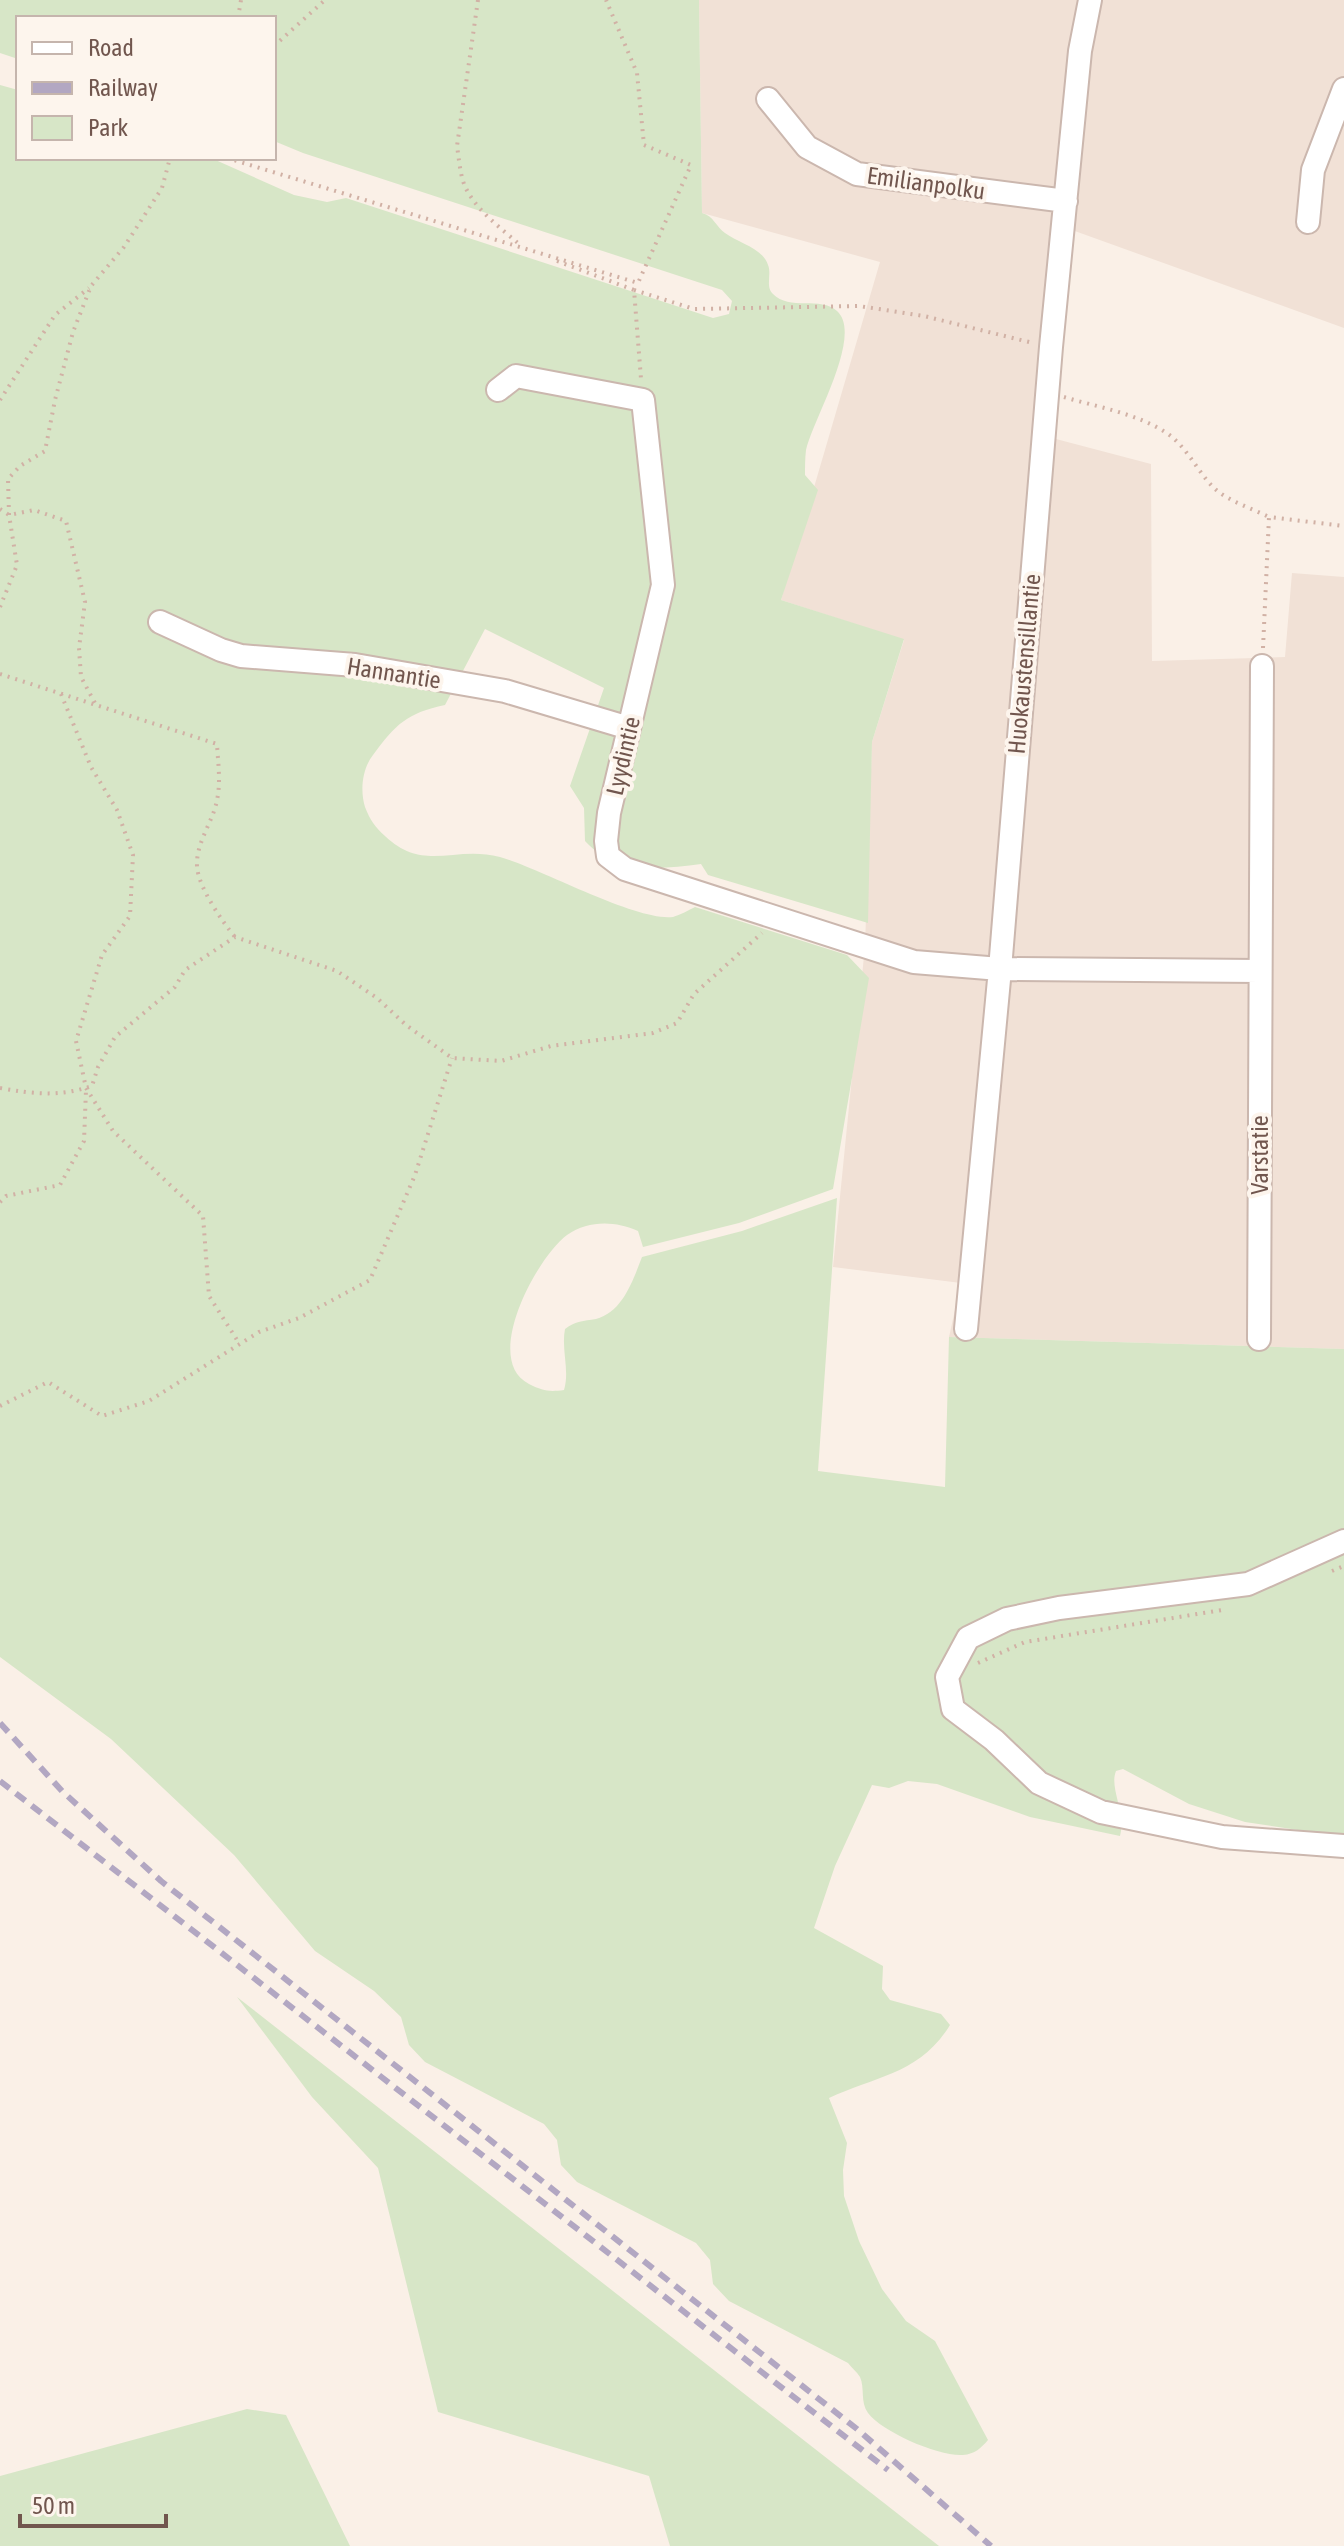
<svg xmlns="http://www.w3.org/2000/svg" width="1344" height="2546" font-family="'Asap Condensed',sans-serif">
	<rect width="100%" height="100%" fill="#faf0e7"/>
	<path fill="#f1e1d6" d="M699 0H1344V328L1072 230 1056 439 1151 464 1152 661 1285 657 1292 573 1344 577V1349L949 1337 961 1283 833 1267 865 946 872 742 904 640 781 600 880 262 702 213Z"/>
	<path fill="#d7e6c7" d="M0 0H699L702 213C714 216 716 227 725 233 738 243 763 248 768 265 772 274 765 287 773 294 789 311 821 296 837 311 864 335 812 421 806 450 805 458 805 467 805 475L818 490 781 600 904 639 872 742 868 923 708 875 701 864C660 869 616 875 585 841L584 808 570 786 604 688 485 629 445 705C407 713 396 724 373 755 362 769 360 791 365 807 370 820 375 827 385 836 424 873 454 845 500 857 541 869 638 922 673 917 680 915 689 910 695 907L847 955 869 978 833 1189 739 1223 643 1247 638 1231C615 1221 589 1220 567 1235 537 1257 481 1360 529 1384 543 1391 549 1392 564 1390 570 1370 561 1350 565 1329 576 1321 583 1321 596 1319 623 1312 633 1280 642 1257L742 1231 837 1198 818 1471 945 1487 949 1337 1344 1349V1837L1245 1822 1189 1804 1123 1769 1116 1771C1109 1788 1126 1811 1120 1836L1030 1817 937 1784 908 1781 889 1788 872 1785 835 1866 814 1928 883 1966 882 1989 890 2000 941 2014 950 2025C920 2074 876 2076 829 2098L847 2143 843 2170 844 2196 859 2241 882 2289 906 2321 935 2341 988 2440C981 2448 975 2454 963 2455 940 2457 882 2432 868 2413 860 2402 865 2388 860 2377 857 2372 851 2367 848 2363L729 2301 713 2284 710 2260 696 2243 577 2182 561 2165 557 2140 544 2124 425 2062 409 2045 401 2017 374 1991 315 1951 234 1855 111 1739 0 1657V85L18 90V158H211L294 195 327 202 346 198 713 318 729 314 732 301 722 290 303 153 274 141V18H18V59L0 53Z
		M237 1997 939 2546H670L649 2476 438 2412 378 2168 312 2097Z
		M247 2409 286 2415 350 2546H0V2476Z"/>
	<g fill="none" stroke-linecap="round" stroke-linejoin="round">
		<defs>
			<path id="minor" d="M768 99 807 147 857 174 1066 201
				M1308 222 1313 170 1344 89
				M498 390 516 376 643 400 663 585 609 813 606 841 608 856 625 869 914 962 1000 969 1259 971
				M160 622 221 650 241 656 355 665 505 691 629 728
				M966 1329 1000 969 1051 347 1080 51 1090 0
				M1259 1339 1262 666
				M1344 1541 1248 1584 1059 1608 1007 1619 968 1638 947 1677 953 1709 994 1740 1039 1783 1101 1812 1222 1837 1344 1846"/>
		</defs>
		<use href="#minor" stroke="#cbb7ae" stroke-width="26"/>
		<path stroke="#d1b1a5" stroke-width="4" stroke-dasharray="2 6" stroke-linecap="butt" d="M478 0 457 146C459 159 460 173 464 184 474 209 501 228 520 245
			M238 18 241 0
			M274 46 325 0
			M227 158 638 283 691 165 644 145 637 73 606 0
			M557 261 634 290 641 379
			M634 290 694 309 859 306 924 316 1033 343
			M1064 397C1097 407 1135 413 1165 432 1187 446 1196 470 1214 488 1228 501 1251 508 1269 517
			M0 400 55 315 89 288
			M0 509 9 515 34 510 66 521 85 602 79 648 81 677 96 705
			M0 607 17 565 9 515 8 479 20 466 45 451 55 400 73 332 91 286 124 247 162 188 170 158
			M1263 648 1269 517 1344 526
			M0 674 217 744C218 763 221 782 217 800 213 822 196 842 197 866 198 887 222 921 235 937
			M61 694 91 767 117 810 133 855 130 916 102 955 76 1041 86 1088 113 1131 203 1216 209 1296 239 1343
			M0 1088C34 1094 59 1097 92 1086L98 1067 115 1037 175 987 185 970 235 937 337 971 377 998 406 1025 452 1058 501 1061 551 1046 653 1033 677 1023 694 994 762 933
			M0 1202 6 1196 60 1185 84 1141 86 1090
			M0 1406 48 1382 102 1416 149 1401 259 1332 299 1318 370 1280 415 1175 452 1058
			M1332 1571 1344 1566
			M978 1663 1025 1642 1222 1610"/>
		<use href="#minor" stroke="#fff" stroke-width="22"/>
		<path stroke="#b2a7c2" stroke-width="6" stroke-dasharray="12 8" stroke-linecap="butt" d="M0 1723 62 1791 161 1881 857 2429 991 2546
			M0 1781 888 2470"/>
	</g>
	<g text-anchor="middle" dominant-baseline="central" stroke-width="8" stroke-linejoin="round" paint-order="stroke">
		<g font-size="24" fill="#71564e" stroke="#fdf5ed">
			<text transform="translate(926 183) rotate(8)">Emilianpolku</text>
			<text transform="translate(1024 664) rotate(-85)">Huokaustensillantie</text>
			<text transform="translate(394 673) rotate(9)">Hannantie</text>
			<text transform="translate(623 756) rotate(-77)">Lyydintie</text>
			<text transform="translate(1259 1155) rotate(-90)">Varstatie</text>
		</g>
	</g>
	<rect x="16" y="16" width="260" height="144" fill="#fdf5ed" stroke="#c5b5ad" stroke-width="2"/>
	<rect x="32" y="42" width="40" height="12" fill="#ffffff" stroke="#c5b5ad" stroke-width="2"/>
	<text x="88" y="56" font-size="24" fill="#71564e">Road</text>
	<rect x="32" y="82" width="40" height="12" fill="#b2a7c2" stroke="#c5b5ad" stroke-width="2"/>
	<text x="88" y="96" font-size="24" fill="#71564e">Railway</text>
	<rect x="32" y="116" width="40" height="24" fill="#d7e6c7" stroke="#c5b5ad" stroke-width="2"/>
	<text x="88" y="136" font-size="24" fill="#71564e">Park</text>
	<path d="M20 2514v12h146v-12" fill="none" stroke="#71564e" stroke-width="4"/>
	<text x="32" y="2514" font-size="24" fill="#71564e" stroke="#fdf5ed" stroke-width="6" paint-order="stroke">50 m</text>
</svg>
